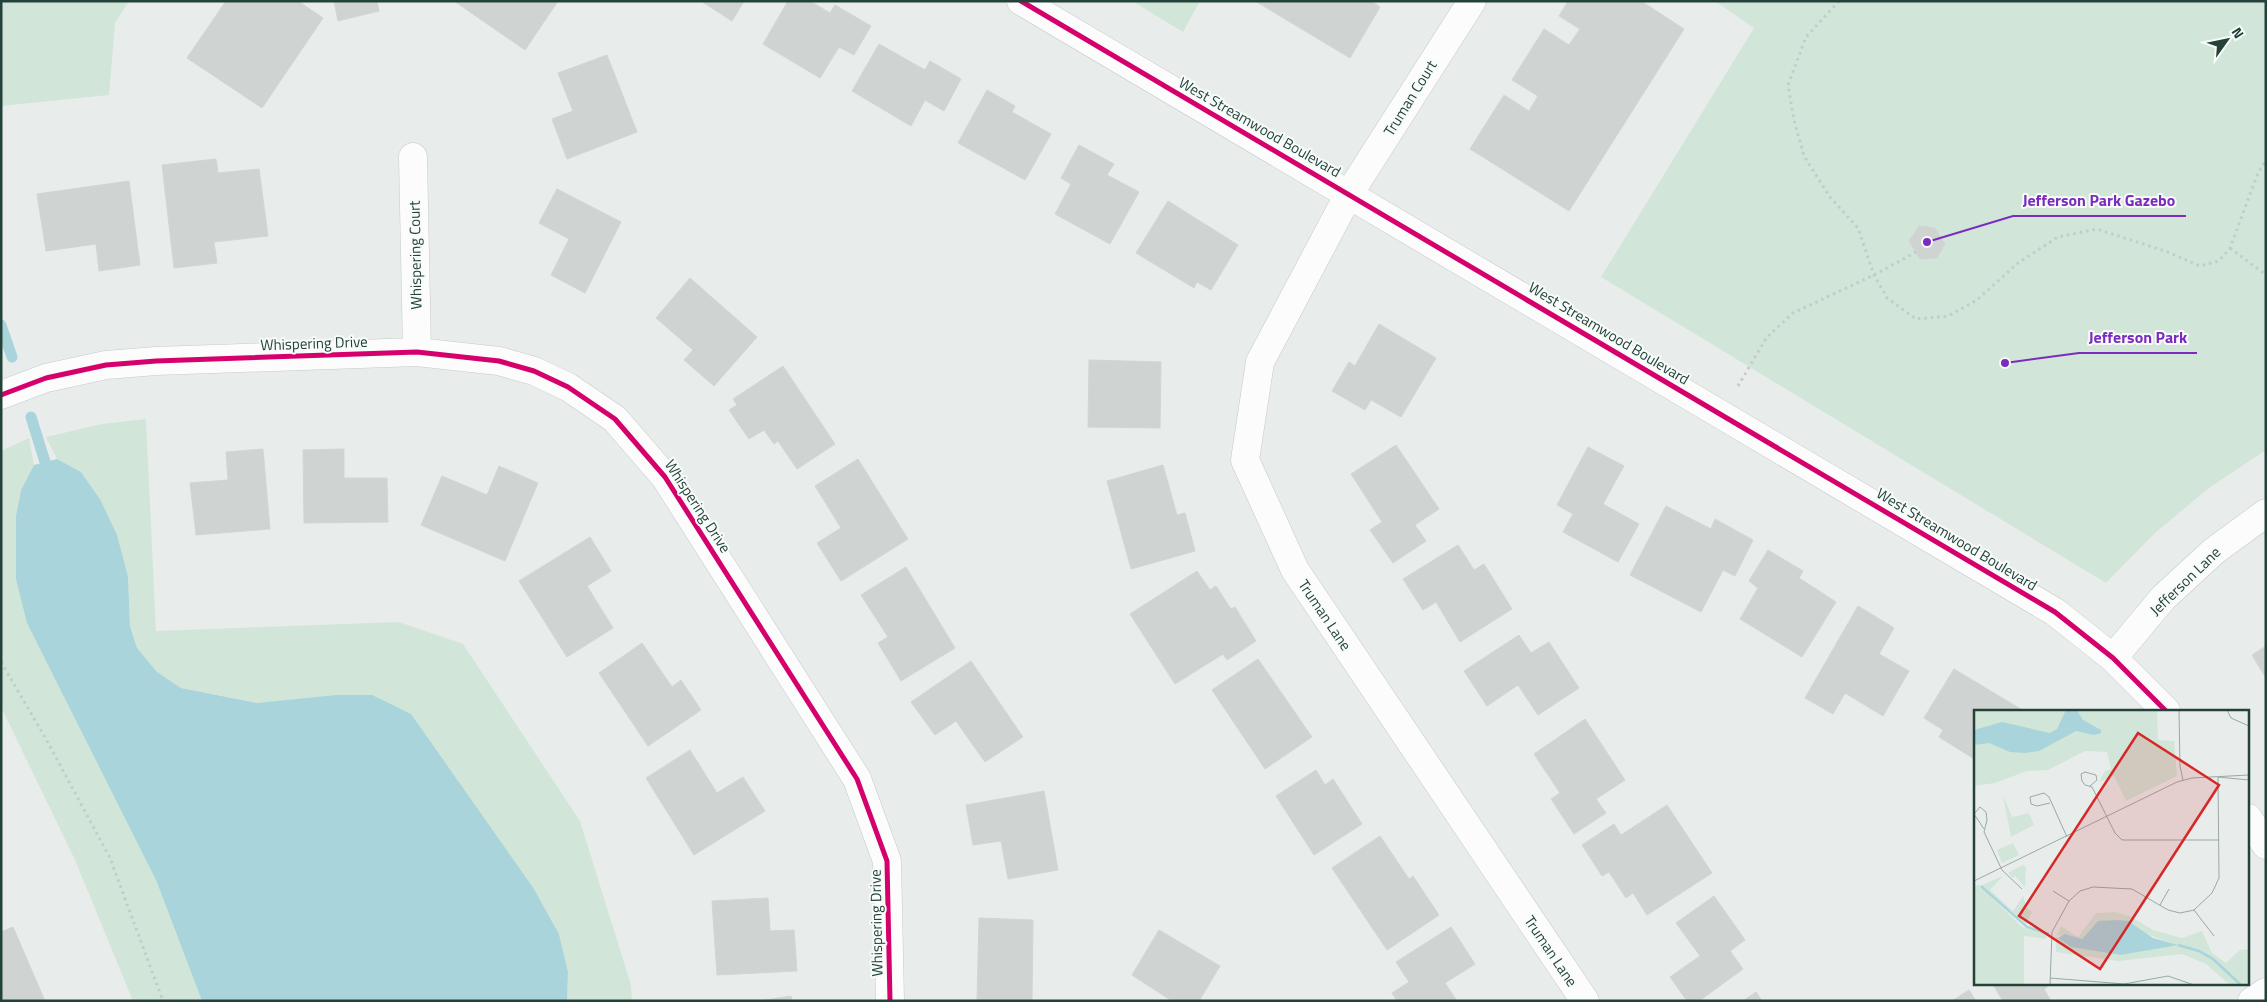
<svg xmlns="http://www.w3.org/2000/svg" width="2267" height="1002" font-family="'Titillium Web',sans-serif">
	<rect width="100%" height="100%" fill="#e8edeb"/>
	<path fill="#d1e6d8" d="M1 1H129L115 23 109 95 1 106Z
		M1132 1H1200L1183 32Z
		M1715 1H2266V450L2209 488 2155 533 2106 583 1601 277 1754 28Z
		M146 419 156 631 399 622 463 644 580 821 631 985 632 1001H567L568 972 559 934 534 889 335 695 258 703 181 688 157 672 137 648 130 625 128 577 100 499 81 472 57 459 46 437 102 424Z
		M29 438 34 465 21 490 16 516V579L156 880 202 1001H133L75 860 1 707V451Z"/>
	<path fill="#a9d4db" d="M57 459 81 472 100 499 117 535 128 577 130 626 137 648 157 672 181 688 257 703 335 695H372L411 714 534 889 559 934 568 972 567 1001H202L156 880 27 623 16 579V516L21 490 34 465Z"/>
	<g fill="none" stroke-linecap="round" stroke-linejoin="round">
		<path stroke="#a9d4db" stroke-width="11" d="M1 325 12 357
			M31 417 45 462"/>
	</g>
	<path fill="#cfd4d2" stroke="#d1d6d4" d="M226 1H298L323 18 262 108 187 58Z
		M334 1H377L379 11 338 21Z
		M454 1H558L525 50Z
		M701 1H744L732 21Z
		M788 1H810L830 13 835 5 871 26 854 55 839 47 820 78 763 44Z
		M1255 1H1371L1380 7 1350 58Z
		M1568 1H1641L1684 29 1569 211 1470 149 1504 95 1529 111 1538 96 1512 80 1544 29 1569 45 1580 29 1559 16Z
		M879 44 925 70 930 61 961 79 944 111 925 100 911 126 852 91Z
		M607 55 637 132 567 159 552 119 573 111 558 73Z
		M987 90 1015 106 1012 112 1051 134 1025 180 958 143Z
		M1079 145 1114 164 1107 175 1139 192 1110 244 1055 214 1071 184 1061 178Z
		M216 159 218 173 259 169 268 236 214 242 217 263 174 268 162 165Z
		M129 181 140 265 99 271 96 244 46 251 37 194Z
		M557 189 621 222 585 293 551 275 569 239 539 223Z
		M1168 201 1238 245 1211 290 1197 282 1194 288 1136 253Z
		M1919 226 1935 228 1945 244 1937 258 1920 259 1909 241Z
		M690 278 757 337 714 386 684 360 693 350 656 318Z
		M1379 324 1436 358 1401 417 1371 400 1365 410 1332 391 1349 362 1355 366Z
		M1089 360 1161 362 1160 428 1088 427Z
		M783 366 835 444 797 469 778 441 774 444 764 430 749 439 729 410 737 405 733 399Z
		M1396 445 1439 509 1415 525 1426 541 1393 563 1370 530 1382 522 1351 474Z
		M1588 447 1624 466 1603 504 1639 524 1618 562 1563 532 1573 514 1557 505Z
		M263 449 270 529 196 535 190 483 228 480 226 452Z
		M344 449V478H387L388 522 304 523 303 450Z
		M858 459 908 539 841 581 817 543 841 528 815 486Z
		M1163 465 1177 515 1185 513 1195 551 1131 569 1107 481Z
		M499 466 538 483 505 561 421 525 442 476 487 495Z
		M1666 506 1711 529 1715 519 1753 540 1735 576 1723 570 1701 612 1630 575Z
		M590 537 611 571 587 586 613 628 567 657 519 581Z
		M1458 545 1474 570 1484 564 1512 609 1460 642 1436 602 1423 610 1403 579Z
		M1768 550 1803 571 1799 578 1836 602 1802 657 1740 619 1758 588 1749 581Z
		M906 567 955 648 901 681 878 643 888 637 861 595Z
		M1197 571 1210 590 1216 586 1231 609 1235 607 1256 641 1227 660 1223 654 1175 684 1130 614Z
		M1858 606 1894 628 1879 654 1909 671 1883 716 1845 693 1833 714 1805 698Z
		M1519 635 1531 653 1549 642 1579 688 1538 715 1518 685 1487 706 1464 671Z
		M642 643 672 687 681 680 701 710 648 746 599 673Z
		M2266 646V678L2252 655Z
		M1258 659 1312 737 1265 769 1212 690Z
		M971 661 1023 737 985 762 956 721 935 735 911 702Z
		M1954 669 2024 711H1976V760L1939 737 1943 730 1924 718Z
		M1585 719 1625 780 1596 799 1606 813 1574 834 1551 799 1560 793 1534 754Z
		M690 750 717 793 743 777 765 811 694 855 646 778Z
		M1316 770 1325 785 1333 779 1362 824 1314 855 1276 796Z
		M1044 791 1058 870 1008 879 1001 841 973 845 966 805Z
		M1667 805 1712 873 1647 915 1633 893 1626 898 1609 872 1602 876 1582 845 1614 824 1621 835Z
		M1380 836 1409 879 1413 876 1439 915 1387 950 1332 868Z
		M1714 896 1745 940 1730 951 1743 969 1699 1001H1687L1670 977 1700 956 1676 923Z
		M768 898 770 931 794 930 797 971 717 975 712 901Z
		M979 918 1033 920 1032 1001H977Z
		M13 927 45 1001H1V932Z
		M1451 927 1475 964 1445 983 1457 1001H1397L1392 993 1409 982 1396 962Z
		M1159 930 1220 966 1199 1001H1172L1132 975Z
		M1992 983H2052L2044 989 2051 1001H2003Z
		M1969 990 1976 1001H1952Z
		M1756 992 1762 1001H1743Z
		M791 996 792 1001H759Z"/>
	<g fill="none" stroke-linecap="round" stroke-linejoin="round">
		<defs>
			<path id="minor" d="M1021 1 2055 612 2113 658 2166 711
				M1472 1 1349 194 1260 362 1245 460 1295 570 1585 1001
				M413 157 417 352
				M1 395 46 378 106 365 156 361 417 352 499 361 534 371 568 387 615 419 665 477 857 779 887 861 890 1001
				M2113 658 2163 598 2214 551 2266 513
				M2248 818 2266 845
				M2252 1001 2266 992"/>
		</defs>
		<use href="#minor" stroke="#c5cac8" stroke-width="29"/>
		<path stroke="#c3ccca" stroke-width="3" stroke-dasharray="2.5 4" stroke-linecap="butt" d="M1839 1 1806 37 1788 85 1794 120 1804 156 1830 197 1858 228 1874 275 1887 298 1916 319 1948 316 1977 300 2018 263 2058 237 2097 229 2165 251 2200 266 2219 261 2230 248 2258 173 2266 160
			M2230 248 2266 275
			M1738 386 1767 337 1793 313 1874 275 1916 252
			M1 662 46 739 110 858 163 1001"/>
		<use href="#minor" stroke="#fcfcfc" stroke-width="28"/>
		<defs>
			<path id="cycleway" d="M1021 1 2055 612 2113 658 2166 711
				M1 395 46 378 106 365 156 361 417 352 499 361 534 371 568 387 615 419 665 477 857 779 887 861 890 1001"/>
		</defs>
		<use href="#cycleway" stroke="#f7fbf9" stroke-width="8"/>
		<use href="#cycleway" stroke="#d6006c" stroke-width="5"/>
	</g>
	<g text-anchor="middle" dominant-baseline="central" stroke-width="4" stroke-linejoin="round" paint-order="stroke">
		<g font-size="15" fill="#24423a" stroke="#f7fbf9">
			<text transform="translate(1410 98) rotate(-58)">Truman Court</text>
			<text transform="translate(1260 127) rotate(30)">West Streamwood Boulevard</text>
			<text transform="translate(415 255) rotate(-91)">Whispering Court</text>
			<text transform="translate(1609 333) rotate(31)">West Streamwood Boulevard</text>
			<text transform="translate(314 343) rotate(-2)">Whispering Drive</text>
			<text transform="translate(698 506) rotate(57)">Whispering Drive</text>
			<text transform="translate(1957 539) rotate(31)">West Streamwood Boulevard</text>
			<text transform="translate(2185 581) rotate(-44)">Jefferson Lane</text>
			<text transform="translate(1325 615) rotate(56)">Truman Lane</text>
			<text transform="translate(876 923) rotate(-91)">Whispering Drive</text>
			<text transform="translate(1551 951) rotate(56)">Truman Lane</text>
		</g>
	</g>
	<g transform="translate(1974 710)">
		<rect width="275" height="275" fill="#e8edeb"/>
		<path d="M0 0H183L184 30 200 31 203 66 152 91 140 66 125 72 131 61 137 59 133 42 111 41 74 60 53 61 21 73 0 76ZM29 85 38 107 55 103 60 115 37 127ZM39 133 45 145 28 153 23 140ZM49 155 52 157 51 177 41 166 39 168 34 163ZM29 166 16 180 39 201 49 186 53 198 58 202 52 214 8 175ZM5 175 48 217 72 225V229L50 226V275H0V176ZM142 202 158 207 179 220 208 228 228 221 238 243 252 253 266 240 275 239V275H256L232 254 208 244 144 251 82 242V227L147 245 202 235 170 223 119 216 108 229 83 225 87 216 104 227 122 203Z" fill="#d1e6d8"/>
		<path d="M92 0H103L109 10 127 20V23L120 25 102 21 65 41 51 43 36 42 15 33 0 35V20L28 12 76 23 83 19ZM145 210 154 211 179 228 204 235 147 245 97 237 84 228 91 224 108 229 124 211Z" fill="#a9d4db"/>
		<path fill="none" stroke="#a9d4db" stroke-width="2.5" d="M7 176 53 217 75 224M204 235 225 241 239 249 267 275"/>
		<path fill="none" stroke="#9aa9a4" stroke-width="1" d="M205 0 206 56 209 70M253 0 257 8 275 16M244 67 275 70M116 76 123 70 122 65 111 62 107 64 108 71 111 75 118 77 141 123 148 130H245M76 93 63 96 57 94 56 87 70 83 75 87 93 127M10 119 0 104 6 97 12 102 13 110 10 122 28 160 48 179M0 171 203 72 218 68 275 65M79 181 95 191M186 195 195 179M220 200 240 226M76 268 150 274 194 266 220 275M76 275 78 222 95 191 106 181 119 177 158 179 194 200 206 203 220 200 238 183 245 168 244 67"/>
		<path fill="#d62828" fill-opacity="0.15" stroke="#d62828" stroke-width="2.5" d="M164 23 245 75 126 259 45 206Z"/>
		<rect width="275" height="275" fill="none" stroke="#24423a" stroke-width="2.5"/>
	</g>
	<path fill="none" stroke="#7b2cbf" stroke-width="2" d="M1927 242L2013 216H2186M2005 363L2079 353H2197"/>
	<g fill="#7b2cbf" stroke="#f7fbf9" stroke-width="2">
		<circle cx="1927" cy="242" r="5"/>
		<circle cx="2005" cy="363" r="5"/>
	</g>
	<g font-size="16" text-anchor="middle" font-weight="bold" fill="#7b2cbf" stroke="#f7fbf9" stroke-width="4" stroke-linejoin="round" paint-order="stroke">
		<text x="2099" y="206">Jefferson Park Gazebo</text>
		<text x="2138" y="343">Jefferson Park</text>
	</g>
	<rect width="2267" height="1002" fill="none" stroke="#24423a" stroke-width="5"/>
	<g transform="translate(2227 40) rotate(57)" stroke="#f7fbf9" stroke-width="4" paint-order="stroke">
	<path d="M0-4L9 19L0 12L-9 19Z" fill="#24423a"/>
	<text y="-8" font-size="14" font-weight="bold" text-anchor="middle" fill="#24423a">N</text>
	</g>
</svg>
